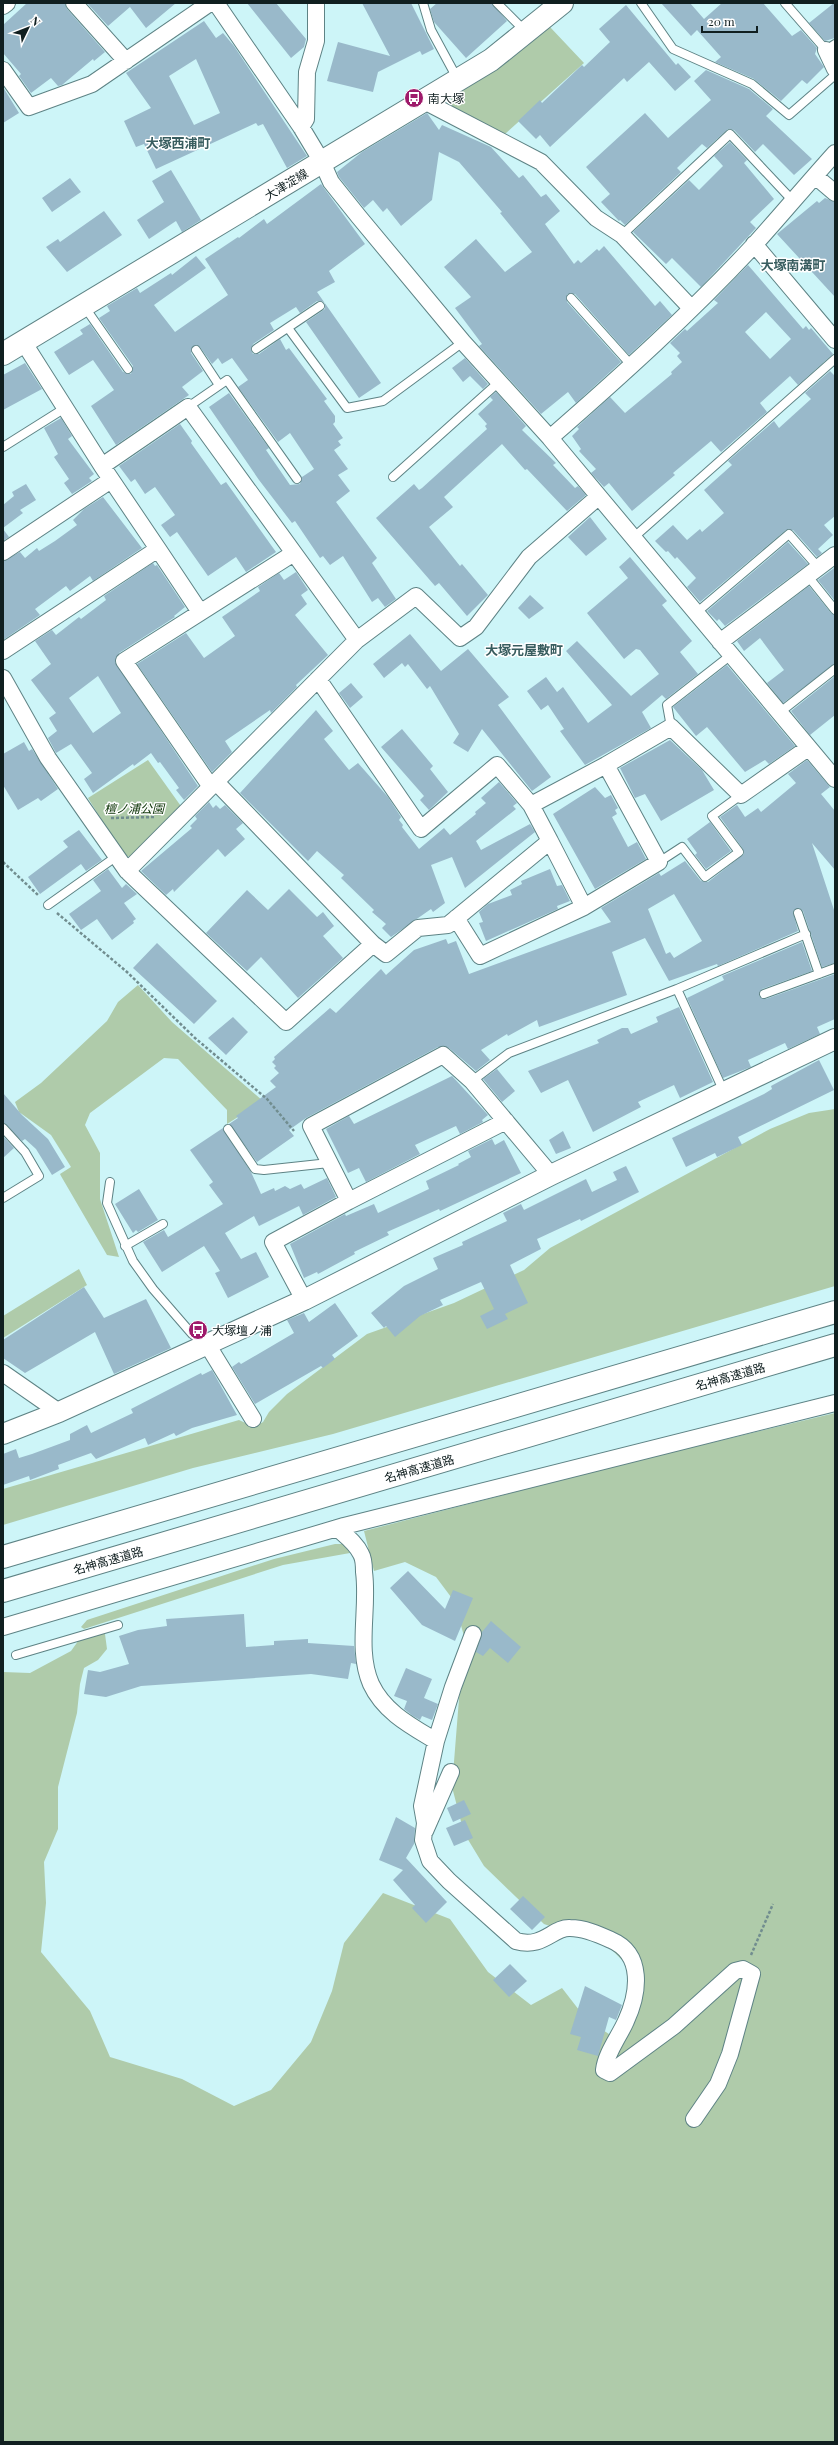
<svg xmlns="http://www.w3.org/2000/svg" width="838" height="2445" font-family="'Playfair Display','Noto Sans JP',serif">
	<rect width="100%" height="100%" fill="#cdf5f8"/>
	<path fill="#afcbaa" d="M550 27 584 63 505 134 451 106V93L508 61Z
		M148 760 183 809 132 857 124 856 88 798Z
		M138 985 172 1022 263 1101 227 1124V1110L178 1059 164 1058 90 1113 85 1125 100 1153V1199L119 1257 107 1255 61 1176 60 1174 71 1167 51 1135 19 1112 15 1102 41 1083 107 1021 118 1002Z
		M835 1109V1286L333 1434 193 1468 3 1525V1489L239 1420 254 1427 263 1422 269 1412 287 1394 367 1334 454 1303 524 1270 550 1248 770 1129 809 1113Z
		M79 1269 87 1285 3 1338V1316Z
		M835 1413V2442H3V1672L30 1673 71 1651 86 1630 105 1634 107 1649 98 1660 84 1668 80 1684 77 1713 58 1787V1829L44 1862 46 1903 41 1952 90 2011 110 2057 182 2079 234 2106 271 2090 311 2042 332 1991 344 1943 383 1893 450 1919 488 1972 531 2005 562 1988 586 2019 612 2036 629 2025 633 1971 609 1947 544 1924 484 1866 464 1833 452 1787 464 1636 454 1601 436 1577 405 1562 374 1571 364 1531 611 1467Z
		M335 1544H343L350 1553 283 1565 84 1629 81 1627 87 1620 274 1559Z"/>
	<path fill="#99b9ca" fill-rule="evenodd" d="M27 3H65L67 9 105 52 94 61 93 59 62 85 58 86 51 78 31 93 19 76 21 74 3 53V25Z
		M87 3H176L146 28 130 7 108 26Z
		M247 3H276L306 39 304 47 291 58Z
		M362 3H411L434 49 422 55 420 51 378 72 373 92 327 81 338 42 390 56Z
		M437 3H492L507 21 466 58 434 22 430 9Z
		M661 3H690L704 19 722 3H763L792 36 801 30 817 48 815 54 824 67 807 84 802 80 781 101 754 79 715 62 721 57 697 30 691 36Z
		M834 3 835 38 825 41 809 23Z
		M626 5 676 65 678 63 691 77 675 91 649 62 627 82 624 78 550 147 540 135 536 139 518 121 540 100 542 103 582 65 584 67 610 42 599 29Z
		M204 21 216 38 223 33 234 46 307 156 287 168 263 124 258 126 256 123 156 169 144 144 136 147 124 121 151 108 126 73ZM196 59 220 113 194 125 169 76Z
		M706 70 749 89 773 109 766 116 812 159 794 175 763 144 755 152 734 130 728 129 707 148 702 144 677 168 681 172 625 225 620 220 619 221 601 202 610 194 586 167 645 113 668 138 711 100 694 81Z
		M3 87 19 113 3 123Z
		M427 113 439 130 442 125 491 147 519 178 523 175 541 197 546 194 560 211 545 224 574 264 578 260 581 263 597 249 599 251 604 246 655 306 660 301 672 315 629 355 575 294H567V302L621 362 576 403 568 392 541 414 479 346 482 344 455 308 471 297 444 267 476 239 505 272 532 252 509 224 500 213 502 212 459 162 439 152 432 200 401 226 387 208 383 212 373 200 364 208 339 177 337 172 362 152Z
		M730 142 747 160 744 163 774 199 750 222 756 228 701 287 672 258 666 264 633 232 689 180 699 190 723 166 714 156Z
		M171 170 201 220 182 232 176 221 149 239 137 220 164 202 152 181Z
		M70 178 81 192 52 212 42 198Z
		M321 184 365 244 329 271 335 282 317 292 381 383 359 398 306 322 325 309V303L322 301H317L300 313 296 307 270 323 274 330 253 344 251 350 253 354H259L280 339 286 350 289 348 327 399 324 401 335 416V422L333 424 343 438 338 441 341 445 334 450 348 469 338 475 350 491 336 502 377 558 372 563 396 599 385 607 378 598 372 602 343 556 330 565 323 556 320 558 295 521 292 523 259 480 209 407 229 393 269 448 266 450 290 485 300 484 302 477 314 469 290 433 278 442 238 387 248 380 232 358 222 364 218 358 212 364 200 347 193 346 191 353 203 371 182 387 189 395 116 445 91 406 114 390 93 360 69 375 54 352 83 334 80 330 90 324 123 372 131 374 133 366 99 318 110 311 107 306 137 288 140 293 171 273 172 275 196 256 206 268 154 305 175 332 228 295 205 259 238 237 239 238 264 219 267 224Z
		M825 198 835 202V297L777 234 817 201 819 203Z
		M104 211 122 235 67 272 46 247 58 239 60 242Z
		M748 265 803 329 806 326 809 330 811 328 833 354 798 385 790 376 760 403 767 412 721 452 711 441 673 473 675 475 632 511 609 483 604 487 591 473 596 469 579 451 581 449 572 436 579 429 577 427 610 397 625 413 672 374 671 372 682 362 677 356 680 353 670 343 685 329 687 331 718 303 714 300ZM766 312 791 339 770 359 745 332Z
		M465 358 488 384 483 389 470 376 463 382 452 368Z
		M25 363 42 389 3 410V375Z
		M830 371 835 376V516L824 525 833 535 818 549 822 553 817 557 793 530H786L700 602 687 587 696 578 677 557 675 559 668 551 666 552 655 541 673 525 687 540 700 529 702 532 724 513 704 490 732 465 728 461 774 421 779 428 811 399 805 393Z
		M496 392 526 426 522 430 556 463 553 465 575 488 578 486 586 495 567 511 527 469 525 470 502 444 444 497 453 507 429 527 460 566 462 564 488 595 467 616 439 583 435 586 376 518 414 484 419 490 422 488 487 429 485 426 487 424 478 414 493 400 490 397Z
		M61 418 72 436 68 439 94 474 89 478 92 481 72 494 64 483 69 479 54 457 58 454 44 428Z
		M180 424 192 441 191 443 221 485 226 482 276 552 246 572 236 557 208 576 177 532 170 537 161 525 175 515 155 487 145 494 135 479 131 482 119 466Z
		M26 484 36 500 20 510 23 513 3 528V505L14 496 12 492Z
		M103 497 142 548 93 581 90 576 70 591 66 586 35 609 40 615 3 640V561L20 552 25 558 37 548 39 551 55 541 77 525 73 520 84 509Z
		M590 517 607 539 586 556 568 537Z
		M3 529 9 537 3 541Z
		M788 542 808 564 725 626 719 619 717 621 707 611Z
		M630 557 667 601 662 605 692 641 680 652 698 674 666 699 662 695 642 712 651 728 585 765 560 731 564 729 548 705 541 710 527 691 546 677 557 692 563 687 588 723 612 705 566 651 577 641 631 696 659 674 640 650 636 649 624 659 587 613 628 578 619 567Z
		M153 563 155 566 157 565 185 607 174 616 175 617 119 653 115 662 198 786 184 800 176 790 179 788 160 762 158 763 151 753 134 766 133 764 93 793 84 779 92 773 71 744 56 753 48 738 57 731 49 718 56 713 31 680 51 664 35 641 52 630 56 635 79 617 81 619 106 600 104 596ZM98 676 121 713 93 733 69 698Z
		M834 568 835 570V601L818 580Z
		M296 572 308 590 301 595 307 604 295 615 328 655 296 685 297 687 271 713 270 710 225 741 232 752 212 772 137 664 186 633 204 658 235 636 222 617 260 591 258 587 279 573 284 580Z
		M809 586 831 613 835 615V664L783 703 767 683 784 670 760 638 744 651 737 641Z
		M530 595 544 608 529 619 518 608Z
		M410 634 441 671 468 649 509 697 498 705 551 777 532 791 482 729 468 752 453 743 459 734 430 686 427 689 408 664 405 667 402 663 384 678 373 664Z
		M727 665 795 746 769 764 765 760 745 772 707 727 696 736 673 707Z
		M835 676V715L810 735 791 711Z
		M351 683 363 697 350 708 339 693Z
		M316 710 333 731 324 739 349 770 358 763 388 797 401 817 399 820 403 825 402 827 419 849 444 828 450 835 476 814 475 812 486 803 481 798 499 782 517 803 513 806 516 809 476 841 481 850 530 824 535 832 465 888 452 857 431 865 445 903 433 912 431 909 391 937 382 928 386 924 372 912 374 910 341 878 344 875 317 851 308 861 240 793Z
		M402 729 433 766 430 769 448 792 429 810 420 800 424 796 381 747Z
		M670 740 702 770 714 790 661 821 645 794 635 798 620 768Z
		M24 742 29 751 32 749 58 789 41 801 38 798 18 810 3 785V754Z
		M807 760 830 787 821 794 835 811V870L812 843 835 913V963L822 967 803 911 799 908 793 912 798 931 718 966 717 964 669 981 645 938 612 952 627 995 539 1027 537 1020 508 1036 507 1034 481 1050 490 1060 476 1071 449 1048 438 1047 306 1118 289 1130 294 1136 257 1162 229 1124 238 1118 236 1116 276 1087 270 1081 279 1073 274 1068 276 1066 272 1062 275 1059 274 1057 330 1008 336 1013 381 969 386 975 414 950 446 939 448 944 456 941 469 974 611 922 601 908 659 873 661 876 685 861 701 881 708 882 744 854 743 849 720 817 737 805 745 817 758 808 761 812 796 783 788 774ZM674 894 702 941 674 958 670 952 666 954 648 909Z
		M595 787 605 798 611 795 618 808 615 810 617 814 612 817 628 847 637 842 646 859 595 889 553 814Z
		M209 802 213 808 216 805 220 809 225 805 243 823 236 829 245 839 225 857 218 849 174 892 173 889 166 895 141 871 192 828 190 826 197 819 195 816Z
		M710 822 731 851 706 869 695 855 697 853 687 839Z
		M79 830 102 860 86 871 81 864 40 894 28 877 68 847 63 841Z
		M108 869 122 888 126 884 137 894 124 903 136 919 133 921 134 923 112 940 97 919 81 930 69 914 101 891 93 880Z
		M550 869 557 886 562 885 570 901 557 906 558 909 486 941 479 923 483 922 479 912 488 904 512 895 510 890 522 884 521 881Z
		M289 889 317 917 323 912 334 926 323 936 343 958 298 998 261 957 247 971 206 933 247 890 268 910Z
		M802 942 812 971 762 989 759 996 766 999 835 974V1019L817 1027 820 1034 788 1049 785 1043 748 1060 751 1067 723 1078 687 998 724 980 722 976Z
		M157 943 217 1001 194 1024 133 968Z
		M679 1007 713 1082 680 1098 674 1085 638 1102 641 1107 593 1132 568 1080 541 1093 528 1071 599 1043 597 1040 622 1028H628L631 1034 658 1022 656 1017Z
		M233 1017 248 1032 226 1055 208 1038Z
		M819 1060 834 1090 738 1137 742 1145 717 1157 715 1153 686 1167 672 1138 764 1094 772 1089 771 1086Z
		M497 1069 515 1091 502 1102 483 1079Z
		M452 1076 488 1115 482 1120 483 1122 460 1134 456 1126 415 1145 420 1154 366 1182 359 1168 348 1173 326 1129 349 1116 354 1124Z
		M3 1093 22 1115 48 1139 65 1167 52 1175 36 1149 25 1139 22 1141 3 1123Z
		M223 1128 251 1172 261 1194 274 1188 275 1191 285 1186 290 1189 301 1184 304 1189 327 1178 336 1197 303 1215 299 1206 259 1226 254 1216 225 1233 241 1259 256 1252 269 1277 228 1298 215 1273 220 1271 204 1246 162 1272 143 1242 164 1230 168 1237 223 1204 209 1185 213 1182 190 1150Z
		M563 1131 571 1148 556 1154 549 1140Z
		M3 1136 14 1148 3 1158Z
		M492 1139 495 1145 504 1140 521 1173 440 1211 439 1209 387 1232 389 1235 354 1252 355 1254 318 1274 317 1272 304 1278 290 1244 345 1214 346 1216 374 1204 378 1213 429 1189 426 1181 459 1165 458 1164 471 1157 468 1151Z
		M626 1166 639 1192 581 1221 580 1219 537 1239 541 1249 510 1265 528 1303 505 1314 508 1319 487 1329 480 1316 494 1309 481 1282 440 1300 443 1305 420 1316 395 1337 386 1326 384 1328 371 1313 404 1286 438 1269 433 1258 463 1245 462 1242 507 1221 503 1213 521 1204 524 1210 586 1179 592 1192 617 1180 613 1172Z
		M139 1189 158 1220 138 1232 136 1230 133 1233 115 1204Z
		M84 1287 104 1318 146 1299 171 1348 114 1374 95 1332 25 1373 3 1358V1340Z
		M335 1303 358 1336 332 1355 335 1359 323 1368 321 1366 255 1404 232 1367 239 1362 241 1364 294 1333 287 1320 304 1313 309 1322Z
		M212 1370 237 1415 192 1428 176 1436 174 1433 148 1445 145 1438 96 1459 91 1453 58 1465 59 1469 30 1480 29 1476 3 1485V1454L16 1449 19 1458 32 1454 70 1440V1434L87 1425 91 1433 133 1413 131 1409 201 1373 202 1375Z
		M408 1571 445 1609 453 1590 473 1598 455 1641 422 1625 390 1588Z
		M244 1614 246 1647 274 1645V1641L308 1639V1643L354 1646 356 1664 351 1663 348 1679 311 1674 141 1686 106 1697 84 1694 88 1670 100 1672 129 1664 119 1636 138 1630 167 1626 166 1619Z
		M491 1621 521 1647 508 1663 490 1648 483 1656 476 1652 482 1632Z
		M406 1668 432 1679 424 1698 438 1704 432 1720 422 1716 420 1720 413 1716 404 1709 407 1701 394 1696Z
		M464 1800 471 1814 453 1822 447 1808Z
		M396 1817 415 1828 414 1844 406 1858 447 1902 426 1923 412 1908 415 1905 393 1880 403 1870 379 1860Z
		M465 1820 473 1838 454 1846 446 1828Z
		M523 1896 545 1917 532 1930 510 1909Z
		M510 1964 527 1981 509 1997 493 1980Z
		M585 1986 622 2005 616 2020 609 2017 598 2056 577 2050 581 2037 570 2034Z"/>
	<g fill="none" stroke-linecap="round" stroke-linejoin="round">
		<defs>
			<path id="service" d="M423 3 431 30 457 78
				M497 3 525 31
				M641 3 673 49 752 84 789 115 835 75
				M785 3 826 50 835 44
				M622 235 730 134 793 201
				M571 298 632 366
				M84 306 128 369
				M288 328 347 408 383 401 463 342
				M256 349 320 306
				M196 350 219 385
				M188 407 227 380 297 479
				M3 447 65 408
				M393 477 499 382
				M633 538 835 359
				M807 575 835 610
				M696 613 789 534 818 567
				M779 713 835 669
				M671 727 667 705 731 655
				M659 862 682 847 705 877 739 852 712 816 741 795
				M48 905 117 856
				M798 913 819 974
				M764 994 835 968
				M472 1081 509 1053 677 989
				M724 1092 677 989 806 934
				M3 1128 25 1152 39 1176 3 1198
				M228 1129 255 1169 264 1170 329 1163
				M110 1182 107 1203 133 1261 153 1289 192 1334 206 1344
				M125 1246 163 1224
				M16 1655 118 1625"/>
			<path id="minor" d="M74 3 126 61
				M216 3 301 127 322 162 331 182 359 217 463 342 550 438 835 779
				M3 6 7 3
				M826 50 835 69
				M3 70 29 107 92 84 210 3
				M424 101 541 162 596 218 622 235 691 308
				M301 127 306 119 307 72 316 41V3
				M815 176 835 193
				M754 244 835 340
				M550 438C621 376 691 313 755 244 782 214 808 183 835 153
				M102 466 188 407 357 640 127 871
				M158 549 200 612
				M3 552 111 480
				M357 640 416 596 460 638 476 627 529 557 598 497
				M720 642 835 555
				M3 651 158 549 102 466 24 343
				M3 678 48 758 127 871 286 1022 373 944
				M318 679 421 829 497 765 531 805
				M216 782 373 944 386 954 418 928 448 925 550 841 531 805 606 765 671 727 741 795 808 748
				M211 787 124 661 294 553
				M550 841 584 907
				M456 918 480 956 584 907 659 862 606 765
				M349 1201 506 1121
				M304 1300 273 1242 349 1201 311 1126 443 1055 472 1081 551 1175
				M207 1344 253 1419
				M3 1373 59 1412
				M337 1528C346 1536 356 1543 361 1554 364 1559 364 1567 364 1572 369 1608 356 1650 371 1684 384 1712 411 1726 436 1741
				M3 1627 344 1526 835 1403
				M473 1634 453 1687 436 1741 422 1806 425 1823 423 1840 430 1861 449 1881 516 1941C543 1949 553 1927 570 1928 584 1928 598 1934 611 1940 644 1954 639 1993 626 2021 619 2037 606 2053 604 2070L610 2073 674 2026 735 1971 743 1969 752 1974 730 2054 718 2084 694 2119
				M425 1831 451 1772"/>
			<path id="tertiary" d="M3 1434 59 1412 304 1300 551 1175 835 1039"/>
			<path id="primary" d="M3 354 491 60 562 3"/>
			<path id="motorway" d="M3 1557 835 1312
				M3 1591 835 1345"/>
		</defs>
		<use href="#service" stroke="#5e8385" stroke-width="10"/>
		<use href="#minor" stroke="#5e8385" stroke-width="18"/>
		<use href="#tertiary" stroke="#5e8385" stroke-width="22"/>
		<use href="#primary" stroke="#5e8385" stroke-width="24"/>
		<use href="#motorway" stroke="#5e8385" stroke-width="24"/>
		<path stroke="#718d8f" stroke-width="2.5" stroke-dasharray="3 2" stroke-linecap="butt" d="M111 818 156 817
			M3 862 39 896
			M57 913 127 972 195 1038 267 1099 294 1131
			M751 1955 773 1904"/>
		<use href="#service" stroke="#fff" stroke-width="8"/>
		<use href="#minor" stroke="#fff" stroke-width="16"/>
		<use href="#tertiary" stroke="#fff" stroke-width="20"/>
		<use href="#primary" stroke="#fff" stroke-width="22"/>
		<use href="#motorway" stroke="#fff" stroke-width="22"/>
	</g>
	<defs>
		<symbol id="bus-disc" viewBox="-11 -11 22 22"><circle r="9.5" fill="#9e1a6b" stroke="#fff"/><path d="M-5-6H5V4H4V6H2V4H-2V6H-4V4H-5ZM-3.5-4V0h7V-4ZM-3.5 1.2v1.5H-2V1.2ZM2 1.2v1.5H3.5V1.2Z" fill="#fff"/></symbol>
	</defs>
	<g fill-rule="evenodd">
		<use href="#bus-disc" x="403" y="87" width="22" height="22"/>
		<use href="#bus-disc" x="187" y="1319" width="22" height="22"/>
	</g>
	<g text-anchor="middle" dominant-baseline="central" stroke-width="3" stroke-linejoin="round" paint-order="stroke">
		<g font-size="12" fill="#101f20" stroke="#fff" text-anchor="start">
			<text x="428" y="98">南大塚</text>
			<text x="212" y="1330">大塚壇ノ浦</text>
		</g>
		<g font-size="12" fill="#101f20" stroke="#fff">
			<text transform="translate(286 184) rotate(-31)">大津淀線</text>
			<text transform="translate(730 1376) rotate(-16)">名神高速道路</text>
			<text transform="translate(419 1468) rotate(-16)">名神高速道路</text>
			<text transform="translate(108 1560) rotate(-16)">名神高速道路</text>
		</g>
		<g font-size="12" font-style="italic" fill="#0a3204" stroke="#fff">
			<text x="134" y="808">檀ノ浦公園</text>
		</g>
		<g font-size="13" font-weight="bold" fill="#385d5f" stroke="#fff">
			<text x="178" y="142">大塚西浦町</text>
			<text x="793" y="264">大塚南溝町</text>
			<text x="524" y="649">大塚元屋敷町</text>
		</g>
	</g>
	<rect width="838" height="2445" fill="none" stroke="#101f20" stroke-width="8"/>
	<g transform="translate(28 28) rotate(47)" stroke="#ffffff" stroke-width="3" paint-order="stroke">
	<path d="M0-3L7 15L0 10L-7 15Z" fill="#101f20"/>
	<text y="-6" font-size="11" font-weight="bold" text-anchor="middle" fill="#101f20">N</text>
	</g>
	<path d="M702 26v6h55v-6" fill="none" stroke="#101f20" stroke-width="2"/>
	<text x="708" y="26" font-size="12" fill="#101f20" stroke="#ffffff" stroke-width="3" paint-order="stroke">20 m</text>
</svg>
